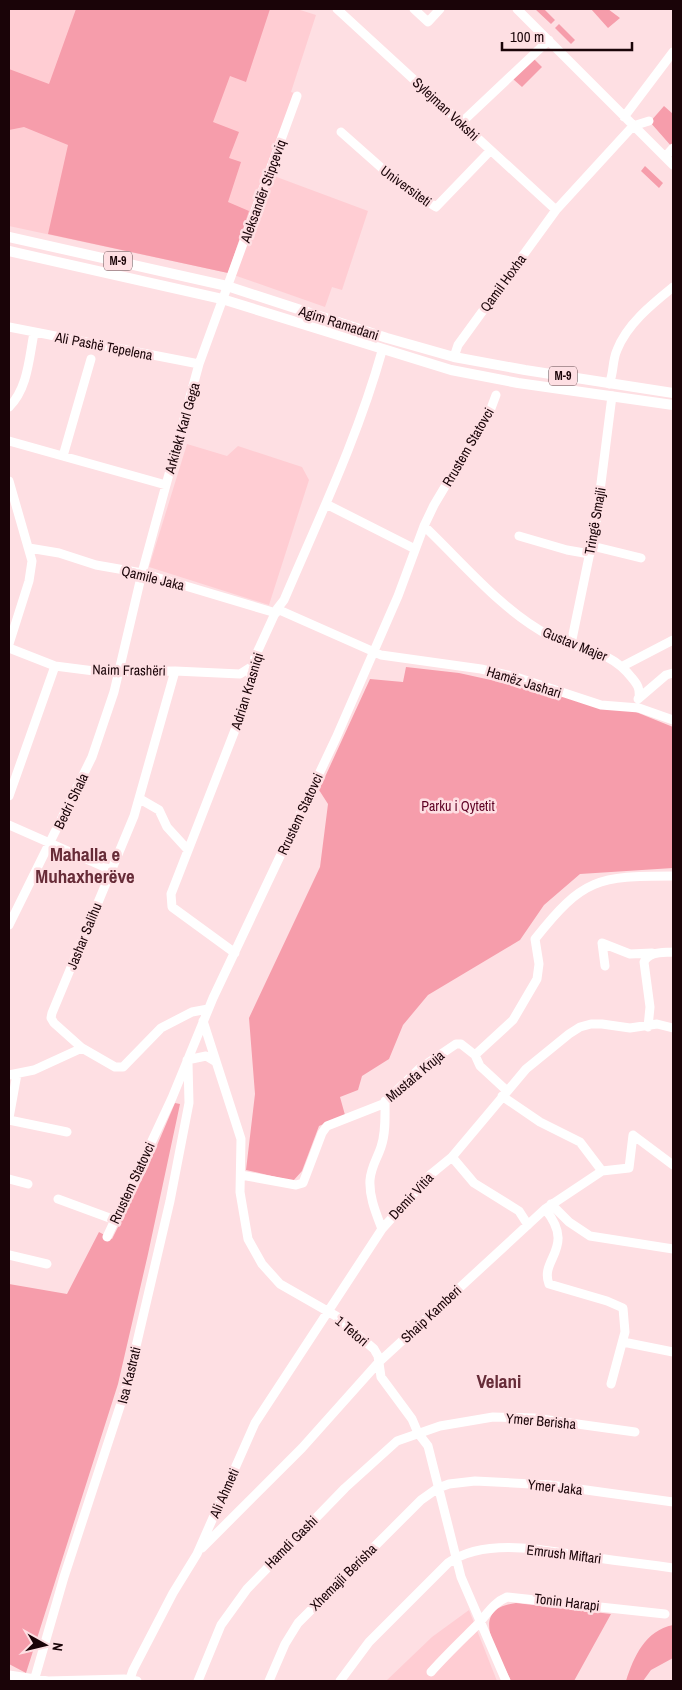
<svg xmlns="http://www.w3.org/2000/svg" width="682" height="1690" font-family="'Archivo Narrow',sans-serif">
	<rect width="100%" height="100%" fill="#fedfe3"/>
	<path fill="#ffcdd3" d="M9 9H297L316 15 291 92 294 93 277 141 287 146 274 176 368 211 342 290 332 287 325 307 228 273 9 226Z
		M187 444 227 456 238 446 302 467 309 480 269 605 149 567Z
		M469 1610 497 1681H386L432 1637Z"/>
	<path fill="#f69dab" d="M76 9H270L246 82 230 76 213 122 239 132 229 158 241 162 228 202 249 211 228 273 48 234 68 145 24 127 9 130V69L49 84Z
		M535 9H544L555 20 551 24Z
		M591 9H608L620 18 608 28Z
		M559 24 575 40 571 44 555 28Z
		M533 58 542 67 522 87 513 79Z
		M664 106 673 114 672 147 650 122Z
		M645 166 663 183 659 188 641 171Z
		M406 667 459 673 636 712 673 727V868L580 874 544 905 520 940 428 995 403 1025 389 1059 362 1076 358 1090 340 1097 345 1115 319 1126 302 1171 293 1181 246 1170 255 1094 249 1018 320 867 328 804 319 790 370 679 403 682Z
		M175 1103 180 1104 148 1254 118 1384 26 1673 9 1664V1284L67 1294 99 1232 112 1239 147 1169Z
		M516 1603 611 1614 574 1681H511C499 1653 466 1609 516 1603Z
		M673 1625V1658L651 1670 643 1681H626C634 1656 645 1631 673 1625Z"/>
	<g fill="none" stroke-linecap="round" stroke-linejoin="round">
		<path stroke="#fff" stroke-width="9" d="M337 9 556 210
			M414 9 428 22 440 9
			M517 9 673 165
			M624 117 673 52
			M461 123 549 40
			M341 132 402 186 436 207 490 151
			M665 157 673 148
			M9 327 199 364
			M454 357 458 345 556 210 633 126 649 121
			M609 384C614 373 612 361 617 350 627 324 652 304 673 287
			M9 407C28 388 29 358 34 333
			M9 441 166 485
			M63 456 91 359
			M9 481 32 561 29 581 9 644
			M326 504 415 549
			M424 526C463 563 502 611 550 636 580 651 609 648 632 678 638 685 640 689 639 698
			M519 536 567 550 590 554
			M592 546 641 558
			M29 548 59 553 96 565 142 573 276 613
			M277 609 381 655 481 669 516 677 601 705 639 708 673 720
			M571 644 596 523 612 396
			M9 648 55 666 102 672 175 671 240 674 251 667
			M623 666 673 640
			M638 699 666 675 673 673
			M9 796 55 666
			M140 799 159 810 167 827 188 850
			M9 825 111 870
			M9 925 92 757 114 692 142 573 199 364 297 96
			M235 953 172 907 171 894 244 707 255 657 277 609 284 600C319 518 358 437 382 351
			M605 966 602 943 630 954 652 953
			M203 1021 241 1139 240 1192 248 1239 262 1264 280 1284 336 1316 374 1349 378 1356 381 1377 412 1419 418 1433 428 1446 461 1577 506 1681
			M648 1027 650 1007 644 962C649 951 663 953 673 952
			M82 1048 54 1023 51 1018 52 1013 134 816 175 671
			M475 1055 513 1020 537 979 539 964 535 939C583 878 598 876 673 876
			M475 1055 480 1066 506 1090
			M187 1060 206 1056 216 1062
			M9 1075 34 1070 82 1048 115 1067H123L161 1028 192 1012 208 1009
			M502 1096 540 1122 580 1142 602 1171
			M9 1118 17 1074
			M9 1120 67 1132
			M452 1157 474 1183 519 1211 528 1225
			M241 1175 296 1185 303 1183 322 1133 327 1126 383 1104 419 1069 456 1044H461L475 1055
			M9 1179 28 1184
			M58 1199 115 1220
			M551 1204 569 1222 590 1236 673 1249
			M545 1209C577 1248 539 1259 549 1284L607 1301 623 1308 625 1332 611 1384
			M382 1229C376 1213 369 1197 370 1180 371 1167 377 1159 381 1147 386 1133 385 1116 385 1101
			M107 1237 172 1098 213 998 336 738 398 596 424 526 434 505 490 411 496 395
			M9 1255 47 1264
			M623 1342 673 1352
			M202 1548 302 1448 378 1363 545 1209 602 1171 629 1168 633 1135 673 1165
			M431 1672C446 1655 462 1640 478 1624 488 1613 493 1603 507 1597L665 1614
			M9 1675 48 1681 124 1679 137 1681
			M130 1679 133 1670 173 1593 197 1554 255 1423 382 1229 430 1175 452 1157 526 1069 569 1034 580 1027 591 1024H602L630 1028 657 1024 673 1028
			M34 1681 64 1577 127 1385 170 1201 189 1103 188 1063
			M198 1681 221 1625 247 1589 345 1488 397 1441 440 1426 493 1417 534 1418 635 1432
			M269 1681 285 1644 298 1623 421 1500 438 1488 449 1484 475 1481 550 1485 673 1502
			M340 1681 369 1642 448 1563C487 1535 554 1552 598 1558 623 1562 648 1564 673 1568"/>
		<path stroke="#fff" stroke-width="10" d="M9 237 227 286 387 338 454 357 525 370 673 393
			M9 251 222 299 451 370 518 383 673 405"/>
	</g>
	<g text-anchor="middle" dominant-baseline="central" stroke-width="5" stroke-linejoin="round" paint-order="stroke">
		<g fill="#fedfe3" stroke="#5e464a" stroke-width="1">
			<rect x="104" y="251.5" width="28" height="19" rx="4"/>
			<rect x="549" y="366.5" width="28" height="19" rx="4"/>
		</g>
		<g font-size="12" font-weight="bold" fill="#1a0408">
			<text x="118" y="261">M-9</text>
			<text x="563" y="376">M-9</text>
		</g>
		<g font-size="14" fill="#1a0408" stroke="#fedfe3">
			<text transform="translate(446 109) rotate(43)">Sylejman Vokshi</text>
			<text transform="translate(406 186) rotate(36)">Universiteti</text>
			<text transform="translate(263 191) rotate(-70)">Aleksandër Stipçeviq</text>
			<text transform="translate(503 283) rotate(-54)">Qamil Hoxha</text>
			<text transform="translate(339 323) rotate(18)">Agim Ramadani</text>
			<text transform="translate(104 346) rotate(11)">Ali Pashë Tepelena</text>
			<text transform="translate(182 428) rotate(-74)">Arkitekt Karl Gega</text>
			<text transform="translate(468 447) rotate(-60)">Rrustem Statovci</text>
			<text transform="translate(595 521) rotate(-80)">Tringë Smajli</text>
			<text transform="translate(153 578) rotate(14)">Qamile Jaka</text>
			<text transform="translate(575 644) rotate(22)">Gustav Majer</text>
			<text transform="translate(129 670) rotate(1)">Naim Frashëri</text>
			<text transform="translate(524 682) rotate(17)">Hamëz Jashari</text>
			<text transform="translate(247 691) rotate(-73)">Adrian Krasniqi</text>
			<text transform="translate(71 801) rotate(-64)">Bedri Shala</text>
			<text transform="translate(300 814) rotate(-65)">Rrustem Statovci</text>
			<text transform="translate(84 936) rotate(-68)">Jashar Salihu</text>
			<text transform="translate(415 1076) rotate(-40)">Mustafa Kruja</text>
			<text transform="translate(132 1183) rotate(-65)">Rrustem Statovci</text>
			<text transform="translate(411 1196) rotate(-47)">Demir Vitia</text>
			<text transform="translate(431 1314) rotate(-43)">Shaip Kamberi</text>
			<text transform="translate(352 1331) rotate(40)">1 Tetori</text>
			<text transform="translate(129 1375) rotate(-76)">Isa Kastrati</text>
			<text transform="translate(541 1421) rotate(5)">Ymer Berisha</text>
			<text transform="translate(555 1487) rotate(6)">Ymer Jaka</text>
			<text transform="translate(224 1493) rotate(-66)">Ali Ahmeti</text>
			<text transform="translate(291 1542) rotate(-45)">Hamdi Gashi</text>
			<text transform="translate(564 1554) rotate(7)">Emrush Miftari</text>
			<text transform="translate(343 1577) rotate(-45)">Xhemajli Berisha</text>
			<text transform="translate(567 1602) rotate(7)">Tonin Harapi</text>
		</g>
		<g font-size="14" fill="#5e0123" stroke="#fedfe3">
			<text x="458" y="806">Parku i Qytetit</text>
		</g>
		<g font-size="19" font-weight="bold" fill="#672c38" stroke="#fedfe3">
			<text x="85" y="854">Mahalla e<tspan x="85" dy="22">Muhaxherëve</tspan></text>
			<text x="499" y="1381">Velani</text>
		</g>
	</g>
	<rect width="682" height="1690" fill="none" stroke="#1a0408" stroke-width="20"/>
	<g transform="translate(45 1645) rotate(98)" stroke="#fedfe3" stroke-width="4" paint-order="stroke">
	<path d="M0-4L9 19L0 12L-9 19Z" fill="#1a0408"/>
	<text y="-8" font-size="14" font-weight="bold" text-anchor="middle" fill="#1a0408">N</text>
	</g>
	<path d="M502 42v8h130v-8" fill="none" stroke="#1a0408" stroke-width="2.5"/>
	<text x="510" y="42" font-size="15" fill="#1a0408" stroke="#fedfe3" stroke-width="4" paint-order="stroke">100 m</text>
</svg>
